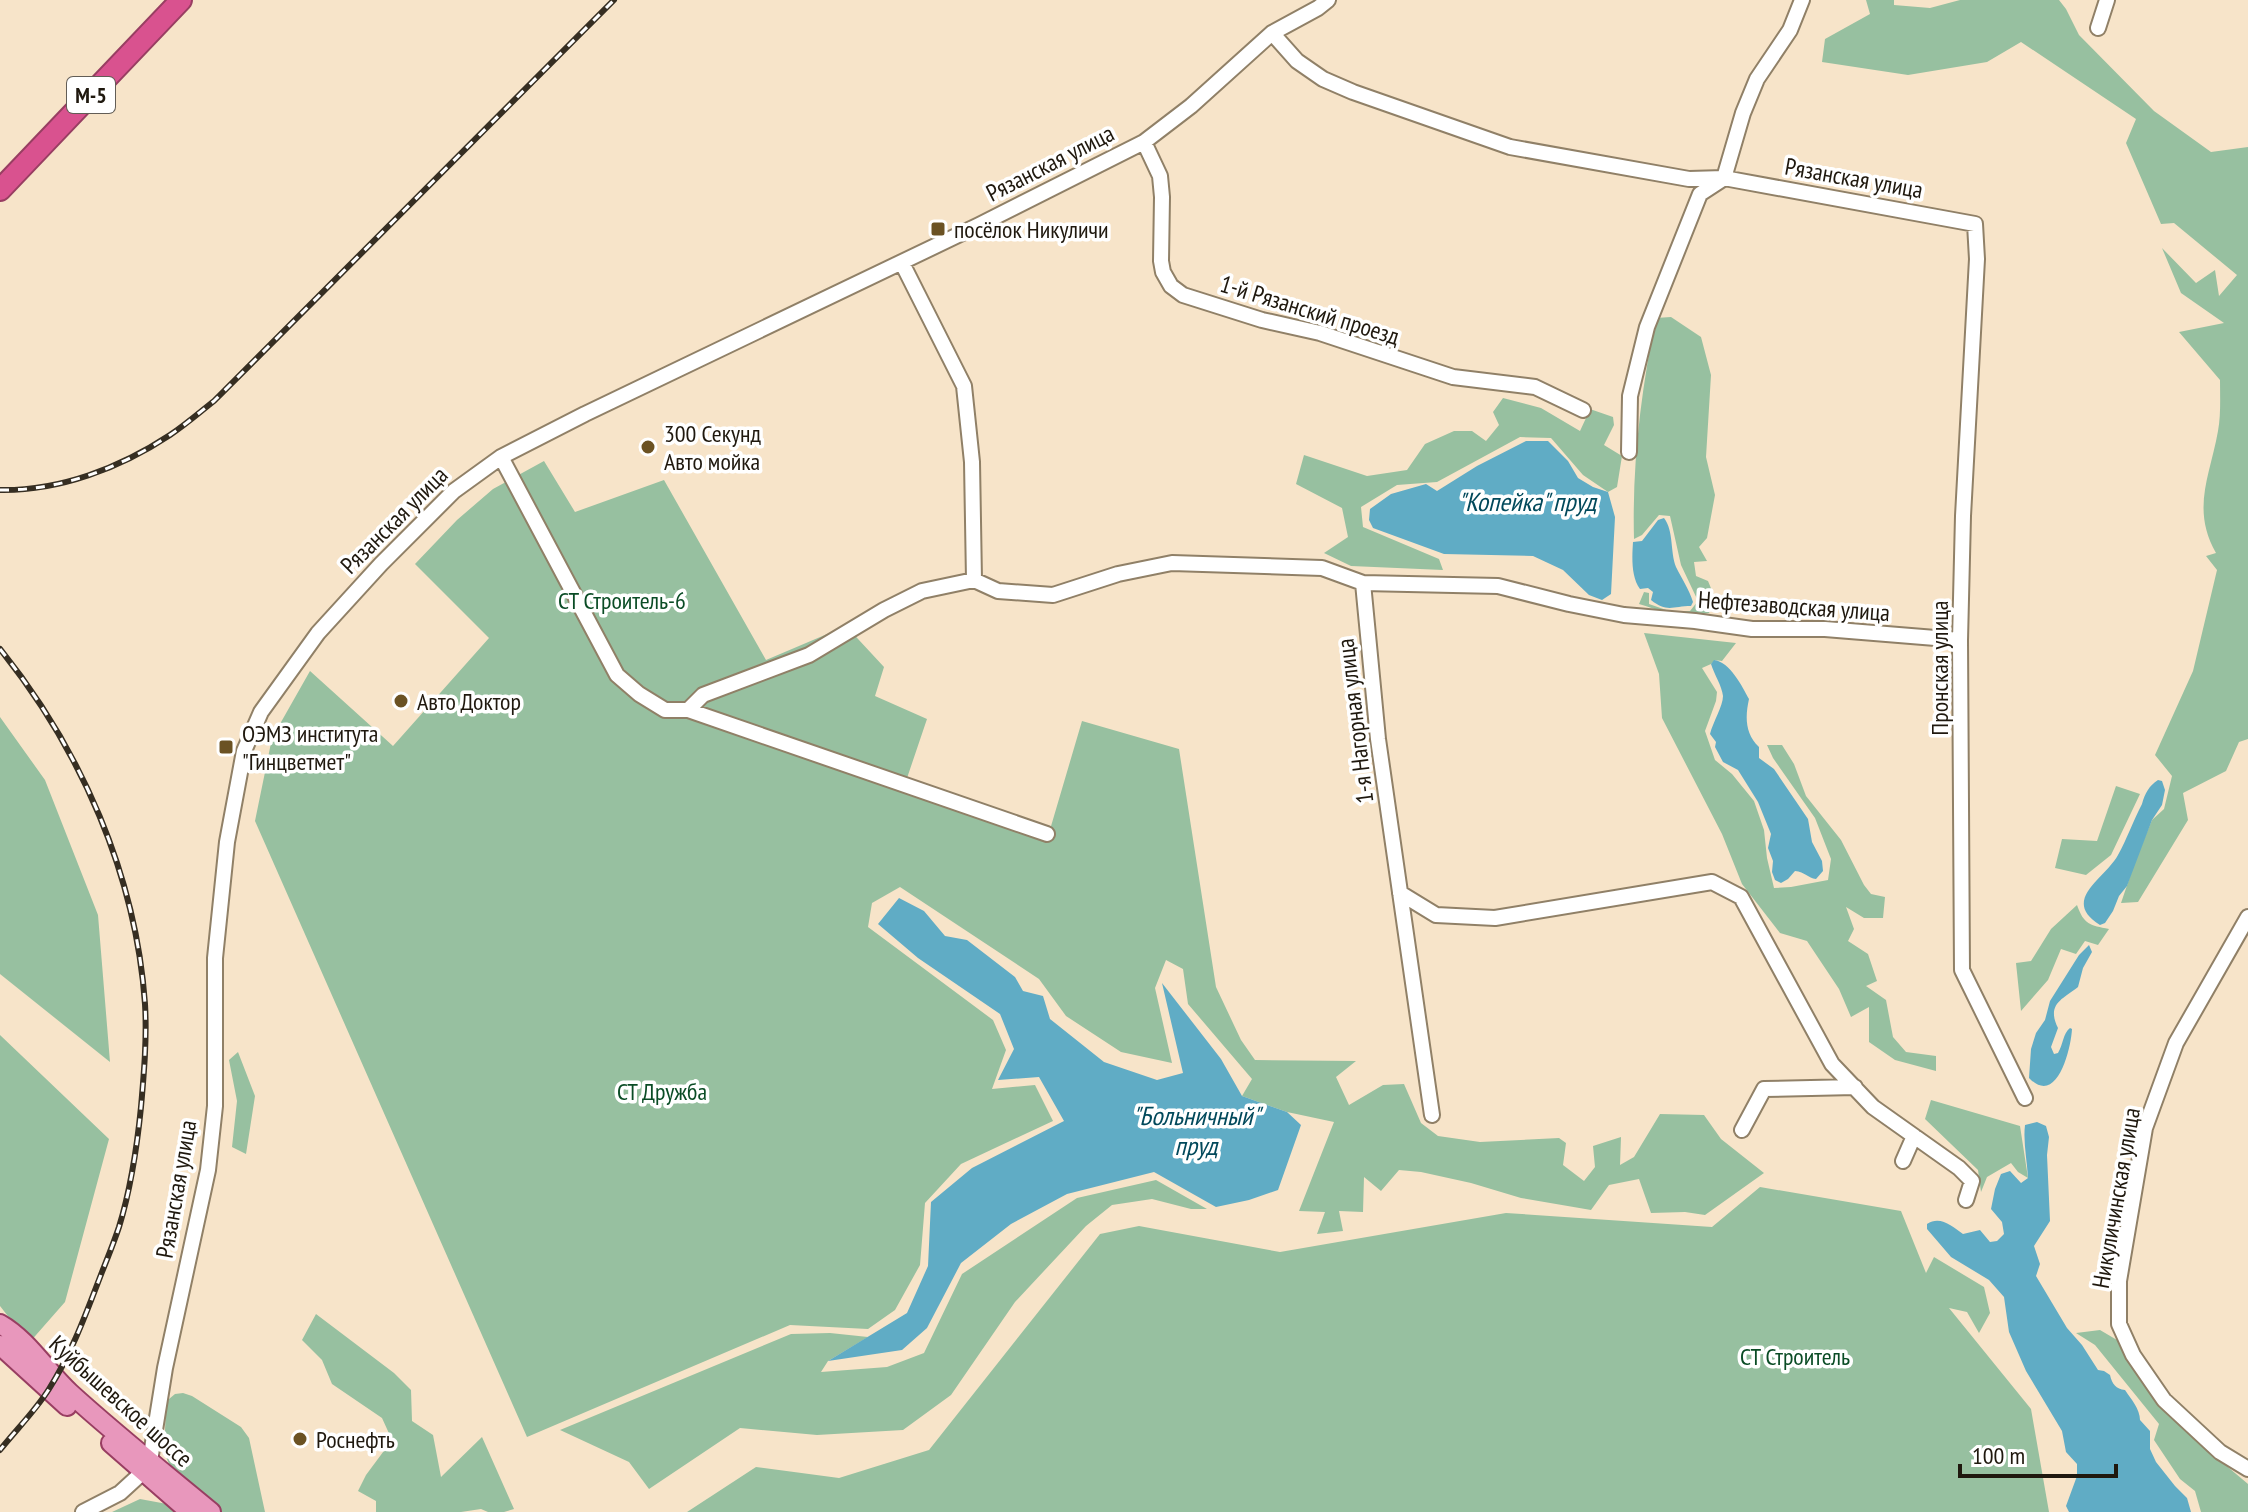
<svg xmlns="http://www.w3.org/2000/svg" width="2248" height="1512" font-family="'PT Sans Narrow',sans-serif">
	<rect width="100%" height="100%" fill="#f7e4c9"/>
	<path fill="#97c0a0" d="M1866 0H1894V5L1930 8 1960 0H2059L2066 9 2079 35 2154 111 2211 152 2248 147V739L2239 742 2226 771 2183 793 2188 820 2138 902 2121 903 2137 856 2152 820 2164 809 2172 776 2155 755 2193 671 2217 570 2206 556 2216 553C2191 509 2210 476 2218 431 2221 415 2220 397 2220 380L2179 332 2224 323 2181 293 2162 248 2196 283 2215 270 2219 296 2237 275 2174 223 2161 224 2126 143 2136 119 2021 42 1987 62 1908 75 1822 62 1825 39 1870 14Z
		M1671 317 1701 337 1711 375 1706 457 1715 495 1707 538 1699 547 1707 561 1694 562 1696 576 1708 581 1715 598 1709 613C1677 619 1668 613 1639 604L1644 592 1649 593V604L1672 612 1690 611 1698 601 1681 565 1670 516 1659 515 1642 535 1634 539C1632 465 1641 390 1656 318Z
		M1503 398 1541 408 1580 431 1586 418 1587 408 1613 417 1614 425 1604 445 1622 456 1617 487 1608 492 1583 475 1551 438 1520 437 1437 482 1397 485 1361 507 1363 527 1439 559 1443 570 1351 566 1324 553 1348 537 1342 508 1296 484 1304 455 1367 476 1407 470 1425 444 1454 431H1472L1486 441 1499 425 1493 412Z
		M544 461 575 512 664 480 766 660 846 626 884 667 875 696 927 719 905 784 1049 833 1082 721 1179 749 1216 987 1241 1040 1255 1060 1356 1061 1336 1077 1349 1105 1383 1085 1404 1084 1421 1123 1438 1136 1480 1142 1559 1138 1566 1143 1563 1165 1584 1181 1595 1167 1593 1146 1621 1137 1620 1165 1634 1157 1660 1114 1704 1115 1721 1139 1764 1173 1705 1215 1685 1212 1651 1213 1639 1179 1609 1185 1591 1210 1521 1198 1471 1183 1421 1172 1399 1170 1381 1191 1364 1177 1363 1212 1339 1211 1343 1231 1317 1234 1325 1212 1299 1211 1334 1122 1287 1112 1242 1096 1252 1079 1188 1004 1183 969 1166 960 1155 988 1172 1063 1121 1052 1066 1016 1039 979 900 887 872 903 868 927 993 1020 1006 1050 992 1089 1035 1085 1053 1121 961 1164 925 1203 920 1265 895 1310 868 1329 790 1325 527 1437 255 821 272 738 310 671 393 746 489 638 415 564 457 520 493 489Z
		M1644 633 1736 643 1722 661 1715 660 1711 664 1702 668 1717 692 1716 701 1705 731 1715 760 1732 774 1754 801 1764 830 1767 858 1774 888 1791 887 1828 880 1831 859 1815 818 1773 758 1767 745H1782L1794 764 1806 796 1841 840 1864 885 1871 894 1885 897 1883 918H1864L1846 907 1854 929 1848 941 1868 954 1877 981 1866 986 1886 1000 1893 1037 1906 1052 1936 1056V1071L1895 1060 1869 1042V1007L1851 1017 1839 989 1807 941 1780 933 1742 884 1722 834 1662 718 1659 674Z
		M0 717 45 780 98 915 110 1062 0 974Z
		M2116 786 2140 794 2111 855 2086 875 2055 868 2062 839 2097 841Z
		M2077 905C2084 925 2090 925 2109 929L2098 945 2085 941 2076 954 2061 949 2048 980 2021 1011 2016 963 2031 961 2051 929Z
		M0 1035 109 1139 65 1302 29 1343 0 1306Z
		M238 1052 255 1096 246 1154 232 1147 237 1101 229 1060Z
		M1931 1100 2020 1126 2028 1178 2018 1172 2011 1163 1987 1177 1981 1192 1978 1170 1925 1119Z
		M1156 1180 1207 1209H1191L1152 1199 1112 1205 1086 1226 1015 1302 951 1395 903 1430 817 1435 740 1428 649 1489 629 1462 560 1430 791 1334 830 1333 868 1337 828 1361 821 1372 887 1367 924 1353 962 1274 1077 1198Z
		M1760 1187 1901 1211 1926 1273 1934 1257 1984 1287 1990 1313 1979 1333 1967 1312 1949 1308 2031 1409 2049 1512H687L756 1467 839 1478 929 1450 1100 1234 1139 1226 1280 1252 1506 1213 1712 1227Z
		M316 1314 394 1373 411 1390 412 1421 433 1435 441 1477 482 1437 514 1509 504 1512H488L481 1509 461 1512H376V1501L358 1491 366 1475 392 1440 382 1418 332 1384 322 1360 302 1340Z
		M2100 1330 2117 1340 2152 1397 2184 1430 2248 1484V1512H2201L2195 1491 2180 1479 2154 1440 2159 1424 2095 1345 2076 1333Z
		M183 1393 192 1396 241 1427 249 1438 265 1512H218L172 1471 164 1452 166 1408 169 1399 175 1394Z
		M140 1499 167 1504 176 1512H112Z"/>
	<path fill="#60acc5" d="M1526 441H1548L1568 461 1578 478 1593 487 1608 492 1615 517 1611 594 1602 600 1589 595 1563 570 1533 556 1444 554 1373 528 1369 520 1370 509 1391 494 1426 484 1437 491 1477 466Z
		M1664 518C1674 531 1670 552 1676 567 1682 579 1689 589 1693 602L1691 606C1673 606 1667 613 1651 600L1653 592 1648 588 1640 589C1631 577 1632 557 1633 542L1642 541 1658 520Z
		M1714 660C1730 662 1742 686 1749 699 1745 717 1745 734 1759 747V758L1774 769 1808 819 1812 842 1822 861 1823 871 1816 879C1808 878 1805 872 1795 871L1788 879 1781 883 1775 880 1772 872 1773 861 1768 848 1771 834 1758 802 1738 770 1723 762 1715 747 1716 742 1710 734C1713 722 1723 706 1723 696 1722 686 1714 674 1711 664Z
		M2158 780 2162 781 2165 790 2162 805 2152 820 2127 886 2119 896 2113 911 2105 923 2100 925C2060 900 2105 879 2118 855 2127 839 2133 821 2142 804 2145 793 2149 786 2158 780Z
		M899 898 924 911 945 936 967 940 1015 977 1023 991 1043 996 1050 1019 1104 1062 1157 1080 1183 1073 1162 983 1221 1059 1242 1096 1287 1112 1301 1125 1278 1190 1249 1200 1216 1207 1154 1172 1067 1194 1011 1224 961 1263 927 1328 902 1350 828 1361 907 1313 928 1266 931 1202 972 1168 1064 1121 1039 1077 998 1080 1014 1049 1000 1014 918 958 878 924Z
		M2089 945 2092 952 2083 968 2078 987C2063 999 2046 1004 2058 1028L2051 1047 2054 1054 2058 1053C2063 1045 2063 1033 2070 1028L2072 1029C2071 1049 2057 1107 2029 1078L2031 1049 2036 1033 2045 1020 2050 1001 2079 955Z
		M2037 1122 2046 1126 2049 1137 2047 1155 2050 1221 2034 1246 2040 1264 2036 1276 2067 1328 2082 1345 2098 1370 2104 1371 2110 1375C2112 1384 2116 1389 2125 1390 2131 1399 2140 1409 2140 1420L2150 1431V1449L2156 1462 2175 1486 2187 1498 2191 1512H2069L2066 1506 2077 1476V1464L2066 1452 2062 1431 2026 1371 2009 1332 2004 1297 1989 1280 1951 1257 1927 1229V1224C1940 1215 1952 1226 1963 1234L1980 1230 1990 1242 1997 1241 2004 1234 2002 1222 1991 1209 1995 1189 2001 1174 2010 1171 2021 1183 2028 1178C2027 1160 2023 1142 2025 1125Z"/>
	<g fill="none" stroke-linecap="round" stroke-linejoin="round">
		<defs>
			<path id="minor" d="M2098 28 2107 0
				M1272 33 1297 61 1323 79 1353 92 1510 147 1689 179 1724 178 1975 224 1977 259 1963 516 1960 640 1962 970 2025 1098
				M1144 142 1160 176 1162 197 1161 261 1163 272 1171 286 1183 295 1262 320 1320 333 1453 377 1535 387 1583 410
				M1724 178 1743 113 1757 79 1790 30 1802 0
				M902 263 964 386 972 462 974 580
				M1629 452 1630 396 1647 327 1700 194 1723 179
				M501 457 617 675 639 694 665 710H688L1047 834
				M1363 583 1378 739 1432 1115
				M688 710 703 695 809 655 884 610 922 591 974 580 998 591 1053 595 1118 574 1172 563 1322 568 1363 583 1498 586 1569 604 1624 615 1695 621 1752 629H1825L1960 640
				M1400 893 1436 915 1495 918 1712 882 1741 897 1832 1064 1873 1107 1959 1168 1972 1181 1966 1200
				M2248 917 2176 1043 2145 1128 2119 1281V1324L2133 1355 2164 1400 2220 1452 2248 1469
				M1742 1130 1764 1089 1855 1087
				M1903 1161 1914 1136
				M150 1461 165 1368 208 1170 215 1106V958L227 842 244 751 261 712 318 633 381 564 454 491 501 457 585 414 979 225 1144 142 1191 106 1272 33 1318 8 1328 0
				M83 1512 120 1493 143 1472"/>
			<path id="major" d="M0 1324C28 1340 46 1371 70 1393 115 1434 164 1473 211 1512
				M0 1345 67 1406
				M111 1443 190 1512"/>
			<path id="highway" d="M0 190 181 0"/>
		</defs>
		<use href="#minor" stroke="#908067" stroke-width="18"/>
		<use href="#major" stroke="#983e62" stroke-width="22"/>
		<use href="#highway" stroke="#983e62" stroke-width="24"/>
		<use href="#minor" stroke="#fff" stroke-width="14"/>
		<use href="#major" stroke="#e897bc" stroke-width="18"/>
		<use href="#highway" stroke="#d9528f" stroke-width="20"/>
		<defs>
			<path id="rail" d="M0 490C60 491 120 468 170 435 185 425 200 412 214 401L614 0
				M0 649C81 750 136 875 145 1004 147 1038 144 1073 141 1107 137 1147 131 1188 119 1227 114 1242 108 1257 102 1272 87 1311 72 1353 49 1389 36 1410 16 1430 0 1450"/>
		</defs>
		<use href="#rail" stroke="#362e22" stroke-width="6"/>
		<use href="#rail" stroke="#fff" stroke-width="3" stroke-dasharray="9" stroke-linecap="butt"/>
	</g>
	<g fill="#6b5223" stroke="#fff" stroke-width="3">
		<rect x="930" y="221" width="16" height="16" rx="4"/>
		<circle cx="648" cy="447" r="8"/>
		<circle cx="401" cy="701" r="8"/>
		<rect x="218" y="739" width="16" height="16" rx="4"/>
		<circle cx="300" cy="1439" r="8"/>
	</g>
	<g text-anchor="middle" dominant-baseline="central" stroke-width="7" stroke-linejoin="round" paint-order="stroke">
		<rect fill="#fff" stroke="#625d56" stroke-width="2" x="67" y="77" width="48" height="36" rx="6"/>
		<g font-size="22" font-weight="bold" fill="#1f180e">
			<text x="91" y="95">М-5</text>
		</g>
		<g font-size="24" fill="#1f180e" stroke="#fff">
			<text transform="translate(1050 163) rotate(-27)">Рязанская улица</text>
			<text transform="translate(1854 178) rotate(10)">Рязанская улица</text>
			<text transform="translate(1310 310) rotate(17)">1-й Рязанский проезд</text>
			<text transform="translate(394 520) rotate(-45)">Рязанская улица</text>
			<text transform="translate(1794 606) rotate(4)">Нефтезаводская улица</text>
			<text transform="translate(1939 668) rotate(-90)">Пронская улица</text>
			<text transform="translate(1355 721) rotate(-97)">1-я Нагорная улица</text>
			<text transform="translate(176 1189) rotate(-80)">Рязанская улица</text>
			<text transform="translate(2116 1198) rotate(-80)">Никуличинская улица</text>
			<text transform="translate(121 1401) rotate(42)">Куйбышевское шоссе</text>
		</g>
		<g font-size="24" fill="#1f180e" stroke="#fff" text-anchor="start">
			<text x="954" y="229">посёлок Никуличи</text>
			<text x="664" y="433">300 Секунд<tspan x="664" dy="28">Авто мойка</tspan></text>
			<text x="417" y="701">Авто Доктор</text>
			<text x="242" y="733">ОЭМЗ института<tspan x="242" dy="28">"Гинцветмет"</tspan></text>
			<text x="316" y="1439">Роснефть</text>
		</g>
		<g font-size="24" fill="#0a4c25" stroke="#fff">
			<text x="622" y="600">СТ Строитель-6</text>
			<text x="662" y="1091">СТ Дружба</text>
			<text x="1795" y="1356">СТ Строитель</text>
		</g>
		<g font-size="26" font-style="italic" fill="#02495b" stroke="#fff">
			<text x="1527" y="501">"Копейка" пруд</text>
			<text x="1196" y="1115">"Больничный"<tspan x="1196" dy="30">пруд</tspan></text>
		</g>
	</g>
	<path d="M1960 1464v12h156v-12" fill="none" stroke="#1f180e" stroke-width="4"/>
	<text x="1972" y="1464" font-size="24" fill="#1f180e" stroke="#ffffff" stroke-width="6" paint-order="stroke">100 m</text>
</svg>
